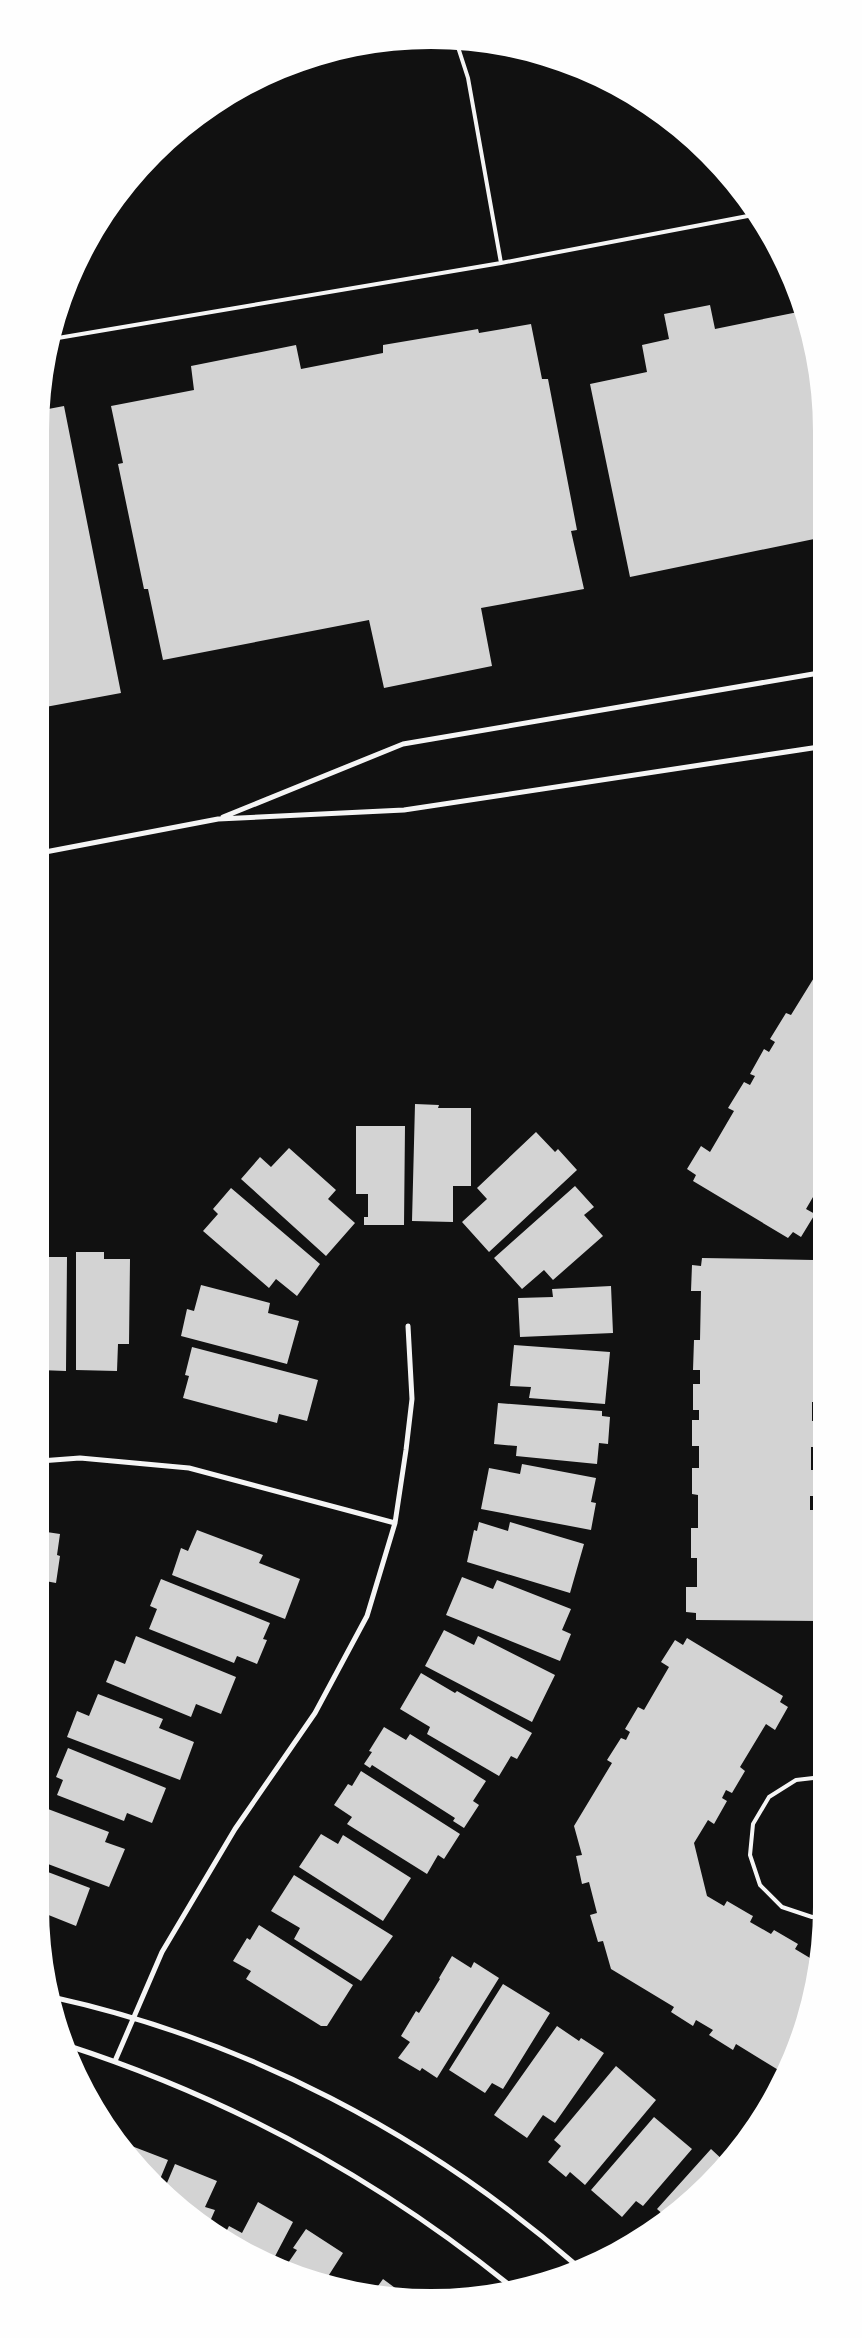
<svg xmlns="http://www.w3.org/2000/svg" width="862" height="2338" font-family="'Times New Roman',serif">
	<rect width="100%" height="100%" fill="#111"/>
	<path fill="#d3d3d3" d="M710 305 715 329 798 312 819 380V538L630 577 590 384 647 372 642 345 669 339 664 314Z
		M531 324 542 379H548L577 530 571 531 584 589 481 608 492 666 384 688 369 620 163 660 148 589H144L118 464 123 463 111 406 194 390 191 366 296 345 301 369 383 353V345L478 329 479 333Z
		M64 406 121 693 40 708V431L43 410Z
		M820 968V1185L806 1209 815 1214 801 1237 793 1232 788 1238 693 1181 696 1175 687 1169 701 1146 710 1152 734 1111 728 1108 744 1082 750 1085 755 1076 750 1074 764 1049 769 1052 775 1042 770 1039 786 1013 791 1015Z
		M415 1104 439 1105 438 1108H471V1186H453V1222L412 1221Z
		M356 1126H405L404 1225H364V1217H368V1194H356Z
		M536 1132 555 1152 558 1149 577 1170 489 1252 462 1222 487 1199 477 1188Z
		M289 1148 336 1190 328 1199 355 1223 326 1256 241 1179 260 1157 271 1167Z
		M575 1186 594 1207 584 1215 603 1236 553 1280 544 1270 522 1289 494 1258Z
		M231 1188 320 1264 297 1296 276 1279 269 1288 203 1231 218 1214 213 1209Z
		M76 1252H104V1259H130L129 1344H118L117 1371 76 1370Z
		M40 1257H67L66 1371 40 1370Z
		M702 1258 814 1260V1267H821V1293L814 1294 813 1321H819V1349H813V1374H818V1402H812V1421H818V1447H811V1470H818L817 1496H810V1510H821L820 1621 696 1620V1613L686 1612V1587H697V1558H691V1528H698V1495L692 1494V1468H699V1446H692V1420H699V1410H693V1384H700V1370H693L694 1340H700L701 1291H691L692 1265 701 1266Z
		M201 1285 270 1303 268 1313 299 1321 287 1364 181 1336 187 1309 194 1311Z
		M611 1286 613 1333 520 1337 518 1298 553 1297 552 1289Z
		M514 1345 610 1352 605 1404 529 1398 531 1387 510 1386Z
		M192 1347 318 1380 307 1421 279 1414 277 1423 183 1398 189 1376 185 1375Z
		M498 1403 602 1411V1416L610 1417 608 1444 599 1443 597 1464 516 1456 517 1446 494 1444Z
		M522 1464 596 1478 591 1502 596 1503 591 1530 481 1509 489 1468 520 1474Z
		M479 1522 508 1531 510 1522 584 1544 570 1593 467 1562 474 1530 477 1531Z
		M197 1530 263 1555 259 1563 300 1579 285 1619 172 1575 181 1548 188 1551Z
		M40 1531 60 1534 57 1555 60 1556 56 1583 40 1580Z
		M462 1577 493 1589 497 1580 571 1609 562 1630 571 1634 560 1661 446 1615Z
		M161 1579 270 1623 263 1639 267 1640 257 1664 237 1656 234 1663 149 1629 157 1609 150 1606Z
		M444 1630 474 1645 478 1636 555 1675 532 1722 425 1666Z
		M136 1636 236 1677 221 1714 196 1704 191 1717 106 1682 115 1660 125 1664Z
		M687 1638 783 1696 780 1702 788 1707 775 1730 766 1724 740 1767 745 1771 732 1793 726 1790 722 1798 727 1801 714 1824 708 1820 694 1843 707 1896 724 1906 727 1901 751 1915 753 1916 750 1922 771 1934 774 1930 798 1944 795 1949 815 1961 809 2008 780 2071 736 2044 733 2050 709 2035 713 2030 696 2020 693 2026 671 2012 674 2007 611 1969 603 1941 598 1942 590 1915 597 1913 589 1882 582 1884 576 1856 582 1855 574 1826 612 1763 607 1760 621 1738 626 1740 630 1732 625 1729 638 1707 644 1710 669 1667 661 1662 675 1640 683 1645Z
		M421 1673 455 1693 457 1691 532 1733 517 1759 511 1756 499 1776 427 1734 430 1727 400 1709Z
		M98 1694 163 1719 159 1728 194 1742 180 1780 67 1737 77 1711 89 1716Z
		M384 1727 406 1740 410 1734 486 1781 473 1801 479 1805 464 1828 453 1821 455 1818 372 1765 370 1768 364 1764 372 1752 369 1751Z
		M68 1748 166 1788 152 1823 127 1813 124 1821 57 1795 63 1780 56 1777Z
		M361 1771 460 1834 444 1859 438 1855 427 1874 347 1824 352 1817 334 1805 348 1784 352 1786Z
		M40 1806 109 1832 105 1842 125 1849 109 1887 40 1861Z
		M321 1834 338 1844 343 1835 411 1878 383 1921 299 1867Z
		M40 1869 90 1888 76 1926 41 1912Z
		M294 1875 393 1936 361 1981 294 1939 300 1928 271 1911Z
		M259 1925 353 1985 327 2026H321L246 1979 251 1971 233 1961 247 1938 250 1940Z
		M452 1956 471 1968 474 1962 499 1978 437 2078 422 2068 420 2071 398 2058 410 2042 401 2036 416 2011 419 2013 440 1979 439 1978Z
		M503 1984 550 2013 503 2089 492 2083 485 2093 449 2070Z
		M557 2026 579 2041 581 2038 604 2053 555 2123 543 2115 527 2138 494 2115Z
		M616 2066 656 2100 585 2185 570 2172 566 2177 548 2162 561 2146 554 2140Z
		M654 2117 692 2149 643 2206 636 2201 622 2217 591 2190Z
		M129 2145 168 2160 158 2184 137 2165 127 2149Z
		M711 2149 725 2162 708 2183 666 2217 657 2209Z
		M175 2164 217 2181 205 2207 215 2210 208 2226 193 2217 164 2190Z
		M258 2202 293 2222 272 2262 258 2258 224 2236 229 2226 242 2233Z
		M306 2229 343 2253 327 2278 286 2266 297 2250 293 2248Z
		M383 2279 406 2296 373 2293Z"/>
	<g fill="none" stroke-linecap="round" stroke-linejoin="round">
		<path stroke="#f5f5f5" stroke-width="4" d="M456 41 468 78 501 263
			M52 339 501 263 753 215
			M821 1916 812 1917 782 1907 760 1885 750 1855 753 1824 769 1797 796 1780 822 1777"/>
		<path stroke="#f5f5f5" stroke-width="5" d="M223 817 403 744 819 673
			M40 853 218 819 404 810 819 747
			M40 1461 80 1458 189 1468 395 1523
			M52 1997C244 2039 428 2135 576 2265
			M66 2045C230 2098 379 2179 513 2288
			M115 2061 162 1952 235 1829 315 1713 367 1616 395 1523 406 1450 412 1399 408 1326"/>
	</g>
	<path d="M0 0H862V2338H0ZM431 49H431A382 382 0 0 1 813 431V1907A382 382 0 0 1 431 2289H431A382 382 0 0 1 49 1907V431A382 382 0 0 1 431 49Z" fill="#fefefe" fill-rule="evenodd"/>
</svg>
